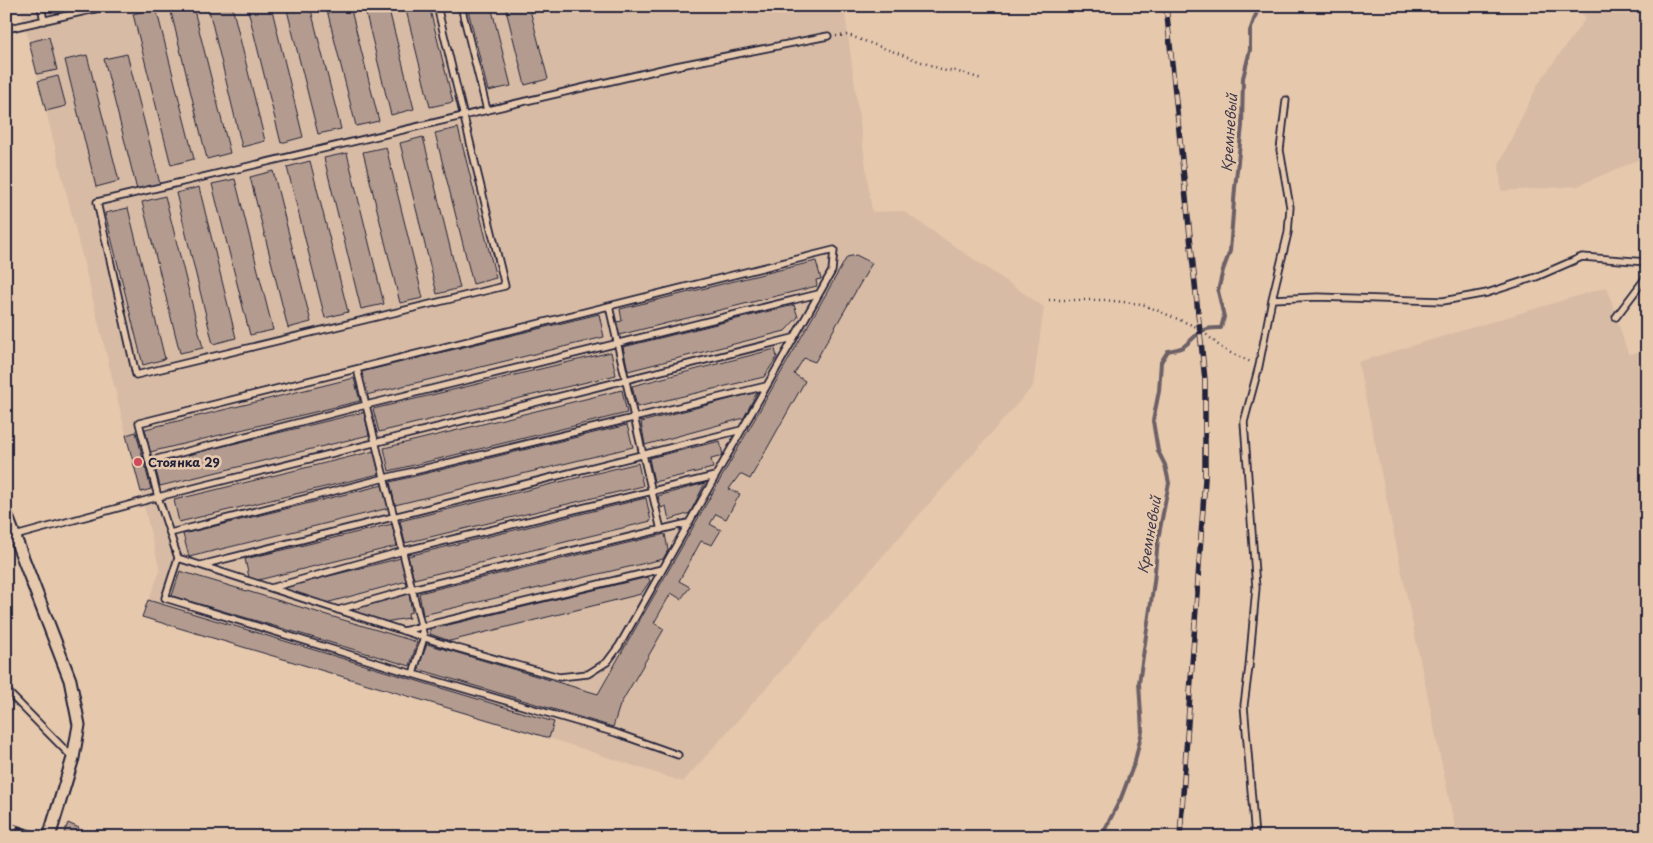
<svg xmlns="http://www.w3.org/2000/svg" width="1653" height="843" font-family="'Playpen Sans',sans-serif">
	<rect width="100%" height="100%" fill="#e6c8ad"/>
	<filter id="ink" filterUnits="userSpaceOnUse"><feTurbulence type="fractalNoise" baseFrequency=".02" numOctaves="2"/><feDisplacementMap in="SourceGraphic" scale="10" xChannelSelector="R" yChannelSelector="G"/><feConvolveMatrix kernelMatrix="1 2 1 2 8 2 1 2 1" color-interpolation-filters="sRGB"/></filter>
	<g filter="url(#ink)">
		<path fill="#d7bba4" d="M20 6H844L872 212 903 211 1044 307 1033 386 683 782 549 738 142 617 160 571Z
			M1575 6H1647V156L1577 186 1501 191 1499 164 1538 84 1586 18Z
			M1607 287 1628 354 1647 352V837H1457L1358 362Z"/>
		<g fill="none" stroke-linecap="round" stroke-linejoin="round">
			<path stroke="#6c6066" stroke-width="4" d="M1101 837 1121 798 1135 761 1142 731 1139 683 1154 582 1158 539 1169 483 1165 465 1158 451 1153 421 1159 391 1161 362 1168 351C1173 350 1179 349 1183 347 1199 335 1198 327 1221 328L1224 317 1218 291 1223 270 1230 251 1235 188 1242 126 1243 78 1250 50V31L1259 6"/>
		</g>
		<path fill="#b39c8f" stroke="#22223b" d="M175 6H193L230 153 207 159 170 8Z
			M208 6H232L265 141 242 147Z
			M247 6H271L303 137 281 143Z
			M286 6H310L341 129 318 134Z
			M326 6H350L379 121 356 126Z
			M364 6H388L414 109 391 115Z
			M405 6H429L453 102 430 107Z
			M467 6H491L511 86 488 91Z
			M505 6H529L548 79 525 85Z
			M156 8 194 159 171 165 133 14Z
			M49 37 57 70 37 74 29 42Z
			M127 54 160 184 137 190 104 59Z
			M87 55 119 181 96 187 65 60Z
			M58 76 66 106 46 111 38 81Z
			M458 128 496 278 473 284 435 133Z
			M423 137 460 288 437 294 400 143Z
			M386 147 423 298 400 303 363 152Z
			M347 153 384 304 361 309 324 158Z
			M310 161 348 312 325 318 287 167Z
			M273 171 311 322 288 328 250 177Z
			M235 179 273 330 250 335 212 184Z
			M199 187 236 338 213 344 176 193Z
			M165 196 203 348 180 353 142 202Z
			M128 208 165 359 143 365 105 213Z
			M856 255 872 263 815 362 804 358 794 374 805 381 750 479 740 474 729 489 740 494 726 519 716 514 710 524 721 530 712 545 701 541 679 581 690 587 681 599 671 593 654 623 664 629 620 705 613 727 418 669 427 644 598 694 847 257Z
			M816 261 821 279 816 280 817 286 619 335 616 322 622 321 620 309Z
			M794 305 798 317 785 331 628 371 623 347Z
			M599 314 604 337 366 395 361 372Z
			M775 349 777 357 764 377 637 407 632 386Z
			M611 352 616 375 379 432 373 409Z
			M354 378 360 401 150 452 145 429Z
			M622 390 627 413 389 471 384 448Z
			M757 392 744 418 645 445 641 422Z
			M364 412 369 435 160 486 154 463Z
			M627 425 633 447 395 505 390 482Z
			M136 432 151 489 141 492 126 435Z
			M720 441 723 456 711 459 713 468 654 482 649 458Z
			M374 451 379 474 179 522 174 500Z
			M638 463 643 486 405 543 400 521Z
			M705 483 690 513 669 520 666 506 661 508 658 496Z
			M383 485 389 508 189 557 183 534Z
			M646 498 651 521 414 579 408 556Z
			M392 524 397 546 250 582 245 559Z
			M665 534 668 550 663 559 423 615 419 593Z
			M401 558 407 581 326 603 286 594 285 587Z
			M180 571 417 642 410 666 172 596Z
			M648 577 650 581 641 594 450 641 430 634V625L444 626Z
			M409 594 412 612 408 613 409 618 384 622 354 613V607Z
			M148 600 554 722 549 738 142 617Z
			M68 823 79 828 76 837 64 833Z"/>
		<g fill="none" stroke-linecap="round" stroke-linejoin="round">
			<defs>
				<path id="service" d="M41 6 44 21
					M437 6 505 286 136 375 97 202 671 67 828 36
					M461 6 487 110
					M6 29 108 6
					M1272 299 1318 297 1443 301 1487 293 1536 277 1582 257 1647 262
					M609 306 634 417 661 530
					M1616 317 1647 276
					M357 369 424 637 413 674
					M149 461 366 405 818 294
					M170 533 385 478 766 386
					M15 536 158 497 793 338
					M178 558 450 646 559 677 588 674 607 662 619 646 832 271 834 250 139 423 158 497 178 558 165 598 413 674 616 733 678 755
					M201 565 741 430
					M271 588 403 551 715 476
					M338 610 412 589 688 523
					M403 631 662 569
					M6 690 73 758
					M1255 837 1244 705 1249 667 1256 588 1244 422 1259 366 1272 299 1288 233 1290 207 1280 150 1286 100"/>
				<path id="minor" d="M6 514 70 680 79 725 73 758 49 837"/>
			</defs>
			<use href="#service" stroke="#22223b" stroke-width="9"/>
			<use href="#minor" stroke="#22223b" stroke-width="15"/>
			<path stroke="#22223b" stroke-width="2.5" stroke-dasharray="1 4" stroke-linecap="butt" d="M836 36 848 35 946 71H955L982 79
				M1049 300H1104L1142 304 1199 328 1224 350 1251 362"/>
			<use href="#service" stroke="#e6c8ad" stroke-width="5.5"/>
			<use href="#minor" stroke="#e6c8ad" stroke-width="11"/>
			<defs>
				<path id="rail" d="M1166 6 1205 380V479L1180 837
					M6 824 47 837"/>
			</defs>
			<use href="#rail" stroke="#22223b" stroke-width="5.5"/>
			<use href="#rail" stroke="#e6c8ad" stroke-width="4" stroke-dasharray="11" stroke-linecap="butt"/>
		</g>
	</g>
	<circle fill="#d1495b" stroke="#e6c8ad" stroke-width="2" cx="138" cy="462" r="5"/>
	<g text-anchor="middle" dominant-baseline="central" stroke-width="5" stroke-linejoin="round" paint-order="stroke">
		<g font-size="12" font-weight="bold" fill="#22223b" stroke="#e6c8ad" text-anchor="start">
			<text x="148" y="462">Стоянка 29</text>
		</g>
		<g font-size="14" font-style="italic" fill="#413c4d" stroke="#e6c8ad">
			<text transform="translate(1229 133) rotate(-86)">Кремневый</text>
			<text transform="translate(1149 535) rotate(-80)">Кремневый</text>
		</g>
	</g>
	<rect width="1653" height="843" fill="none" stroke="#e6c8ad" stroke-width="25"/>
	<rect x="12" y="12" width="1628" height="818" fill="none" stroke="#22223b" stroke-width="2" filter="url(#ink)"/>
</svg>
